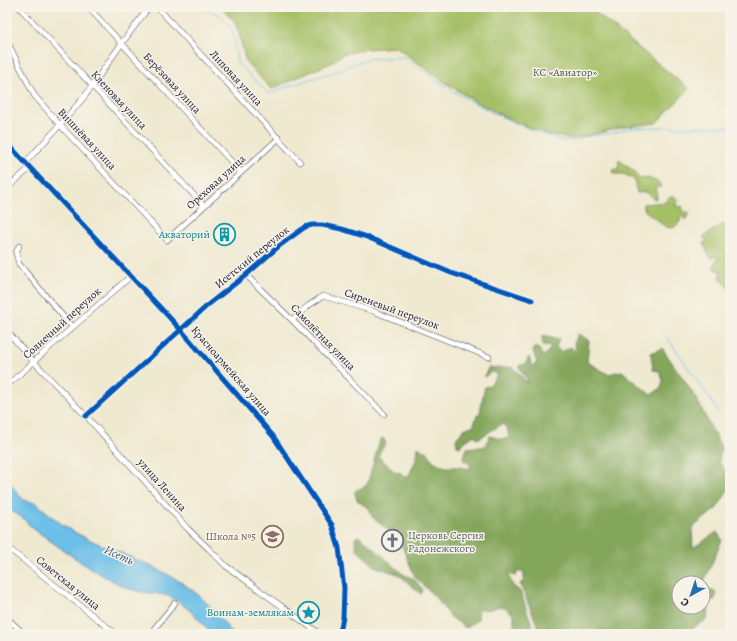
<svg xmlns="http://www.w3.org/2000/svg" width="737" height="641" font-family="Alegreya,serif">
	<rect width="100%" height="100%" fill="#f7f3e8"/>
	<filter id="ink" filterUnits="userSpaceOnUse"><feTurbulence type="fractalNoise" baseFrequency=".025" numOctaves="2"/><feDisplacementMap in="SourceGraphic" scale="8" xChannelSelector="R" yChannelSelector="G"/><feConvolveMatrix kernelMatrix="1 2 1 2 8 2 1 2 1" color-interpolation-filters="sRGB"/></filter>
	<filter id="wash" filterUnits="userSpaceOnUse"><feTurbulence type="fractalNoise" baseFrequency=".012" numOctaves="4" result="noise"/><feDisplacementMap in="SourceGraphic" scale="16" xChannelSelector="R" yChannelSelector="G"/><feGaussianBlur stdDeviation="0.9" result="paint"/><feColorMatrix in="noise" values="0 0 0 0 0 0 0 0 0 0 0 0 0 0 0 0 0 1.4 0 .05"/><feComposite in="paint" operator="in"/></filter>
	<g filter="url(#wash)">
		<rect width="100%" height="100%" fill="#efe9d0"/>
		<path fill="#a4bf65" stroke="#637050" d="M219 7H589L689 89 656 123 624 127 572 139 549 135 513 121 474 101 437 77 399 49 398 47 367 49 343 54 331 63 271 89 246 62 239 34 234 21 223 9Z
			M619 160 635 172 638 178 643 179 648 178 658 182 662 187H656L657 198 654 199 645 192 637 193 634 179 624 174H614L613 170 618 169Z
			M673 196 679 200 675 206 683 207 682 211 690 213 685 220 684 217H680V222L673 228 666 227 643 209V204L666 202 669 197Z
			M723 224 730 230V233L728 236 730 239V290L720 277V270H715L713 266 719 256 710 258 703 243 707 242 706 240 703 237Z"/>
		<path fill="#83a65a" stroke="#52644a" d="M578 334 584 337 589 341 587 362 608 374 622 371 651 395 661 388 663 380 659 371 653 370 651 353 662 348 695 396 721 447 719 462 728 475 730 487 717 508 692 528 693 548 717 532 722 540 703 584 709 591H715L717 594 714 601 706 596 703 598V583H679V607H703V606L706 605 709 608 707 620 695 626 691 634H541L520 584 524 580V572H517L516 576 508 574 513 586 520 591 535 634H518L514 630V615L506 608 500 606 488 610 479 609 478 619 470 626 466 628 450 616 435 597 415 577 399 539 372 517 370 509C362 503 355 503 355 491L367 485 380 440 383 438 386 443 381 450 378 456 395 472 401 473 405 477H408C413 467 418 458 418 447L423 451H427L433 461 445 467H461L469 469 471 465 463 460 467 448 474 447H484L490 436 500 439 509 438 507 428 502 424 478 439 474 435 463 443 460 447 457 446 456 439 464 429 474 425 477 415 480 413 483 395 485 387 490 385 498 374 491 372 484 377 488 368 512 367 519 373 525 381 528 382 519 367 520 365H525L529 357 532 366 537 363 533 351 535 347 539 349 543 357 551 348 549 345 543 347 542 336 559 339 556 347 561 352 571 347 573 351 576 348 574 344Z
			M359 536 368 543 403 574 414 579 423 590 421 594 398 574 376 567 357 550 355 538Z"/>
		<path fill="#6cbfe8" stroke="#477092" d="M7 478C11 484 20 499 26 501 30 502 33 502 36 503 48 513 64 528 78 534 117 554 161 565 196 593 210 604 221 620 233 634H211C200 620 182 600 165 595 155 593 147 593 137 591 130 590 122 586 115 582 85 567 58 546 31 527L24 519 7 508Z"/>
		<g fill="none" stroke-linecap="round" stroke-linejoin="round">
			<path stroke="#6cbfe8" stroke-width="1" d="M196 7 219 15 227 23 232 30 234 39 237 63 267 92 270 93 274 92 286 87 317 77 338 71 353 64 367 59 405 57 431 77 458 94 489 111 536 132 560 140 576 141 584 137 612 133 632 128 665 127
				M670 127H730
				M667 337 718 411"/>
		</g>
	</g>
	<g filter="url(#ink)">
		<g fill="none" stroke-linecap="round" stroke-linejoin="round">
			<defs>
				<path id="minor" d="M19 7 204 206
					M88 7 241 172
					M157 7 300 162
					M7 41 34 95 60 125 167 240 279 138
					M7 143 181 330 273 436 332 525 339 548 344 588 343 617 341 628 337 634
					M25 163 60 125 85 96 122 43 149 7
					M7 188 30 168
					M19 246 16 253 19 264 72 327
					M246 275 292 320 384 414
					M292 320 308 306 323 296 373 311 489 357
					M7 331 34 362 86 416 188 529 209 549 226 566 320 634
					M7 386C18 375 30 366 41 355 71 329 101 302 131 276
					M86 416 209 304 246 275 279 246 305 227 312 225H322L342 229 367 237 451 273 532 300
					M7 547 116 634
					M7 618 24 634
					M471 632 473 634
					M150 634 175 603"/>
			</defs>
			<use href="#minor" stroke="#414051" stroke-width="6"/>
			<use href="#minor" stroke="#fff" stroke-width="5"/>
			<defs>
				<path id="cycleway" d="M7 143 181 330 273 436 332 525 339 548 344 588 343 617 341 628 337 634
					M86 416 209 304 246 275 279 246 305 227 312 225H322L342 229 367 237 451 273 532 300"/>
			</defs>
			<use href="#cycleway" stroke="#f7f3e8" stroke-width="8"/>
			<use href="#cycleway" stroke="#0057b8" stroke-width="5"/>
		</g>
	</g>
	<defs>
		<symbol id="building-ring" viewBox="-11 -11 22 22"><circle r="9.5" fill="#f7f3e8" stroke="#0f9aa8" stroke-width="1.5"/><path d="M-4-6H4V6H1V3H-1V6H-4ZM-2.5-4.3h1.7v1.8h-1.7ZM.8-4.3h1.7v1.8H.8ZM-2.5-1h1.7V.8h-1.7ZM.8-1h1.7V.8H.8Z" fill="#0f9aa8"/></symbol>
		<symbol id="school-ring" viewBox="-11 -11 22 22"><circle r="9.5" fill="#f7f3e8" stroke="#8d6e63" stroke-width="1.5"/><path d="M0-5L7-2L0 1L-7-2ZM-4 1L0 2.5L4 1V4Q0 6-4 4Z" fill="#8d6e63"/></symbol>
		<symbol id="church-ring" viewBox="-11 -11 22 22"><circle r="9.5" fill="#f7f3e8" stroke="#6b7280" stroke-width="1.5"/><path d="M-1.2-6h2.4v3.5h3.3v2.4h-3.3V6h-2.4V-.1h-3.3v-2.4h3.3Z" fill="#6b7280"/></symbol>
		<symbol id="sight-ring" viewBox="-11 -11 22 22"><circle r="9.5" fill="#f7f3e8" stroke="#0f9aa8" stroke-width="1.5"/><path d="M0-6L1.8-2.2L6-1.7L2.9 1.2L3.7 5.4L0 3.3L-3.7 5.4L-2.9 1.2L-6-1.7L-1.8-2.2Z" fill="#0f9aa8"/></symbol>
	</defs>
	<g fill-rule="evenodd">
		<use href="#building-ring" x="212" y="222" width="25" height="25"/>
		<use href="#school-ring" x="260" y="524" width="25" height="25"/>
		<use href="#church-ring" x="380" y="528" width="25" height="25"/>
		<use href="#sight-ring" x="296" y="600" width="25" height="25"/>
	</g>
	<g text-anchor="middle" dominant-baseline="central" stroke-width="3" stroke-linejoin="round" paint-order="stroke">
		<g font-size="11" fill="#50594a" stroke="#f7f3e8">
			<text x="565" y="72">КС «Авиатор»</text>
		</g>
		<g font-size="11" fill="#22223b" stroke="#f7f3e8">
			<text transform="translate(236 78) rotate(47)">Липовая улица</text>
			<text transform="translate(172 83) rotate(47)">Берёзовая улица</text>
			<text transform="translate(119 100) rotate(47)">Кленовая улица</text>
			<text transform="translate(87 139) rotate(47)">Вишнёвая улица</text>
			<text transform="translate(216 182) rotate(-42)">Ореховая улица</text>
			<text transform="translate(252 257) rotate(-39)">Исетский переулок</text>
			<text transform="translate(392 309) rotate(20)">Сиреневый переулок</text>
			<text transform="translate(62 323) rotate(-42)">Солнечный переулок</text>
			<text transform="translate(323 337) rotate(46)">Самолётная улица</text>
			<text transform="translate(231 371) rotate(49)">Красноармейская улица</text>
			<text transform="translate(162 485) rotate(48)">улица Ленина</text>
			<text transform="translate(68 583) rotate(39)">Советская улица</text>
		</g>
		<g font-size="11" fill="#0d838f" stroke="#f7f3e8" text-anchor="end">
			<text x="210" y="234">Акваторий</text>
			<text x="294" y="612">Воинам-землякам</text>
		</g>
		<g font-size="11" fill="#5b616d" stroke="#f7f3e8" text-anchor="start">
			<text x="408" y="535">Церковь Сергия<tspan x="408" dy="13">Радонежского</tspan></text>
		</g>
		<g font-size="11" fill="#785e54" stroke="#f7f3e8" text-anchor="end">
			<text x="256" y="536">Школа №5</text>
		</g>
		<g font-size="12" font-style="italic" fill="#3c5978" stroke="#f7f3e8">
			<text transform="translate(119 555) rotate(25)">Исеть</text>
		</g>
	</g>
	<rect width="737" height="641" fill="none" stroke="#f7f3e8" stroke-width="24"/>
	<g transform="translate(691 595) rotate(220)"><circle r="19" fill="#f7f3e8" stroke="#a29fa3"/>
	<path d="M0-3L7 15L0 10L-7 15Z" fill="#1f6fb2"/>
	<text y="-6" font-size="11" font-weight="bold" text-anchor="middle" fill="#22223b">С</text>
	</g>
</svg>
